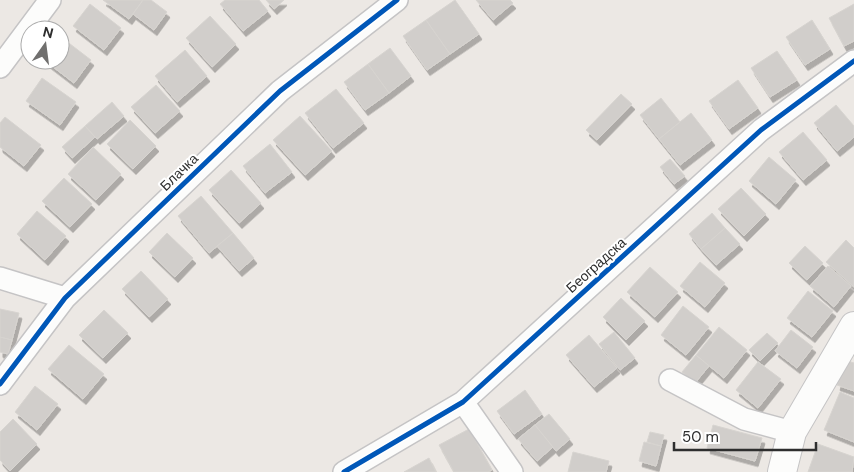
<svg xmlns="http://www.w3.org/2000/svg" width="854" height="472" font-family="'DM Sans',sans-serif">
	<defs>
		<filter id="shadow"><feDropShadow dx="3" dy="5.5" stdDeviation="0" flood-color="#0004"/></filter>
	</defs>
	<rect width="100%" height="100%" fill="#ece8e4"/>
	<path fill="#d1cecb" stroke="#d7d4d0" filter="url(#shadow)" d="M103 0H143L129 19Z
		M143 0H151L167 12 154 30 133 14Z
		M225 0H259L268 11 243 31 220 4Z
		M266 0H284L274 9Z
		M455 0 479 34 450 54 426 20Z
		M476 0H510L513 3 493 20Z
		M90 4 121 28 104 50 73 26Z
		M854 4V41L844 46 829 18Z
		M210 16 236 44 212 67 186 38Z
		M426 20 450 54 427 70 403 36Z
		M812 20 830 49 805 65 786 37Z
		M61 37 91 60 74 83 44 60H60Z
		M390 48 411 76 389 93 368 64Z
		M185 50 207 76 177 102 155 76Z
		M777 51 797 80 770 97 751 68Z
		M368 64 389 93 365 110 344 82Z
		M42 78 76 102 60 125 26 101Z
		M738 80 758 108 729 129 709 101Z
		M156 85 180 111 155 133 131 107Z
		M336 89 364 123 333 148 305 113Z
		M621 94 632 104 597 140 586 130Z
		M661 98 680 122 659 139 640 115Z
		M112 102 124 116 97 139 85 126Z
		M836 105 854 126V137L837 151 814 123Z
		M691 113 712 140 680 165 659 139Z
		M300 116 332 151 305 175 273 140Z
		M5 117 41 145 24 166 0 147V123Z
		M130 120 156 146 133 169 107 144Z
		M85 126 95 137 72 158 62 147Z
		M803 132 827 160 803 180 779 152Z
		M270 144 292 172 265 193 243 166Z
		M93 147 121 174 96 200 68 174Z
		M769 157 796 180 776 204 749 181Z
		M670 159 685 176 674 184 660 167Z
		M231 170 261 203 239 223 209 190Z
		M64 178 92 204 70 227 42 201Z
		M741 188 766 214 744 236 718 209Z
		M201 196 233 233 209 253 178 216Z
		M37 211 66 236 45 260 17 234Z
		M712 213 725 228 701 249 689 234Z
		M725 228 740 244 716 265 701 249Z
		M167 233 193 258 175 277 149 252Z
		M233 233 254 258 239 271 217 246Z
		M846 240 854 248V287L826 262Z
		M805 246 823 263 807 280 789 263Z
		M700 262 725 283 705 307 680 286Z
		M828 266 851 286 834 307 810 286Z
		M650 267 678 292 655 317 627 292Z
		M141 271 168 299 149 317 122 289Z
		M808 291 833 311 812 337 787 318Z
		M621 298 645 321 626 340 603 317Z
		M683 306 709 327 686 355 661 335Z
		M0 309 19 313 12 340 0 337Z
		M104 310 128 333 103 358 79 335Z
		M719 327 747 350 724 378 696 355Z
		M791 330 813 347 797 368 775 351Z
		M614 332 635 358 620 370 599 344Z
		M767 333 778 343 760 361 749 350Z
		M589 335 617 368 594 387 566 355Z
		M0 337 12 340 8 354 0 352Z
		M69 345 104 374 83 399 48 369Z
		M696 355 709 366 695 383 682 372Z
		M845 360 854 363V391L837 385Z
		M758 362 781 379 758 408 736 390Z
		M35 386 58 404 37 430 15 412Z
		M525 390 542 414 514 434 497 411Z
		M840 392 854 398V442L824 430Z
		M549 414 570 439 556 451 535 425Z
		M13 419 37 444 10 471 0 460V432Z
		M535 425 553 447 537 461 518 439Z
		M713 425 762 438 755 461 707 448Z
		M469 429 492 470 488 472H454L439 445Z
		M650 432 664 435 661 446 647 442Z
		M644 442 661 446 656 466 639 461Z
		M818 444 854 457 852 472H808Z
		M573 452 609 461 606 472H568Z
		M429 458 436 472H404Z"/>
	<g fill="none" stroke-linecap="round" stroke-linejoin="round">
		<defs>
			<path id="minor" d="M0 67 50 0
				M0 278 65 298
				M670 380 744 419 792 432
				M0 384 65 298 280 91 397 0
				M463 402 512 472
				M344 472 463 402 761 130 854 61"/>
			<path id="tertiary" d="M782 472 792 432 854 326"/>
		</defs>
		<use href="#minor" stroke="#c5c4c5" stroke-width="24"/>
		<use href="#tertiary" stroke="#c5c4c5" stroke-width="30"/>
		<use href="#minor" stroke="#fcfcfb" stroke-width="21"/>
		<use href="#tertiary" stroke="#fcfcfb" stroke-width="28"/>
		<defs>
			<path id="cycleway" d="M0 384 65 298 280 91 397 0
				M344 472 463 402 761 130 854 61"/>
		</defs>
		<use href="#cycleway" stroke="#fff" stroke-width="8"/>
		<use href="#cycleway" stroke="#0057b8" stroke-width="5"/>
	</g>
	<g text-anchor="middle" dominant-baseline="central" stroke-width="4" stroke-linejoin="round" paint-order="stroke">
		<g font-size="14" fill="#2e2e2e" stroke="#fff">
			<text transform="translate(179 172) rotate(-44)">Блачка</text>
			<text transform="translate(596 265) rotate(-42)">Београдска</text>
		</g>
	</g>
	<g transform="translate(45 45) rotate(14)"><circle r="24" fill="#ffffff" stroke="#ababab"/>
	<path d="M0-4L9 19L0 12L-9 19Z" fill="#706f6e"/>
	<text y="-8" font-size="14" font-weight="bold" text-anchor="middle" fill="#2e2e2e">N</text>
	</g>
	<path d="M674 442v8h142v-8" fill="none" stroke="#2e2e2e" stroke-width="2.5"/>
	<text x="682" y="442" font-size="15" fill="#2e2e2e" stroke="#ffffff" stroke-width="4" paint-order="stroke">50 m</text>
</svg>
